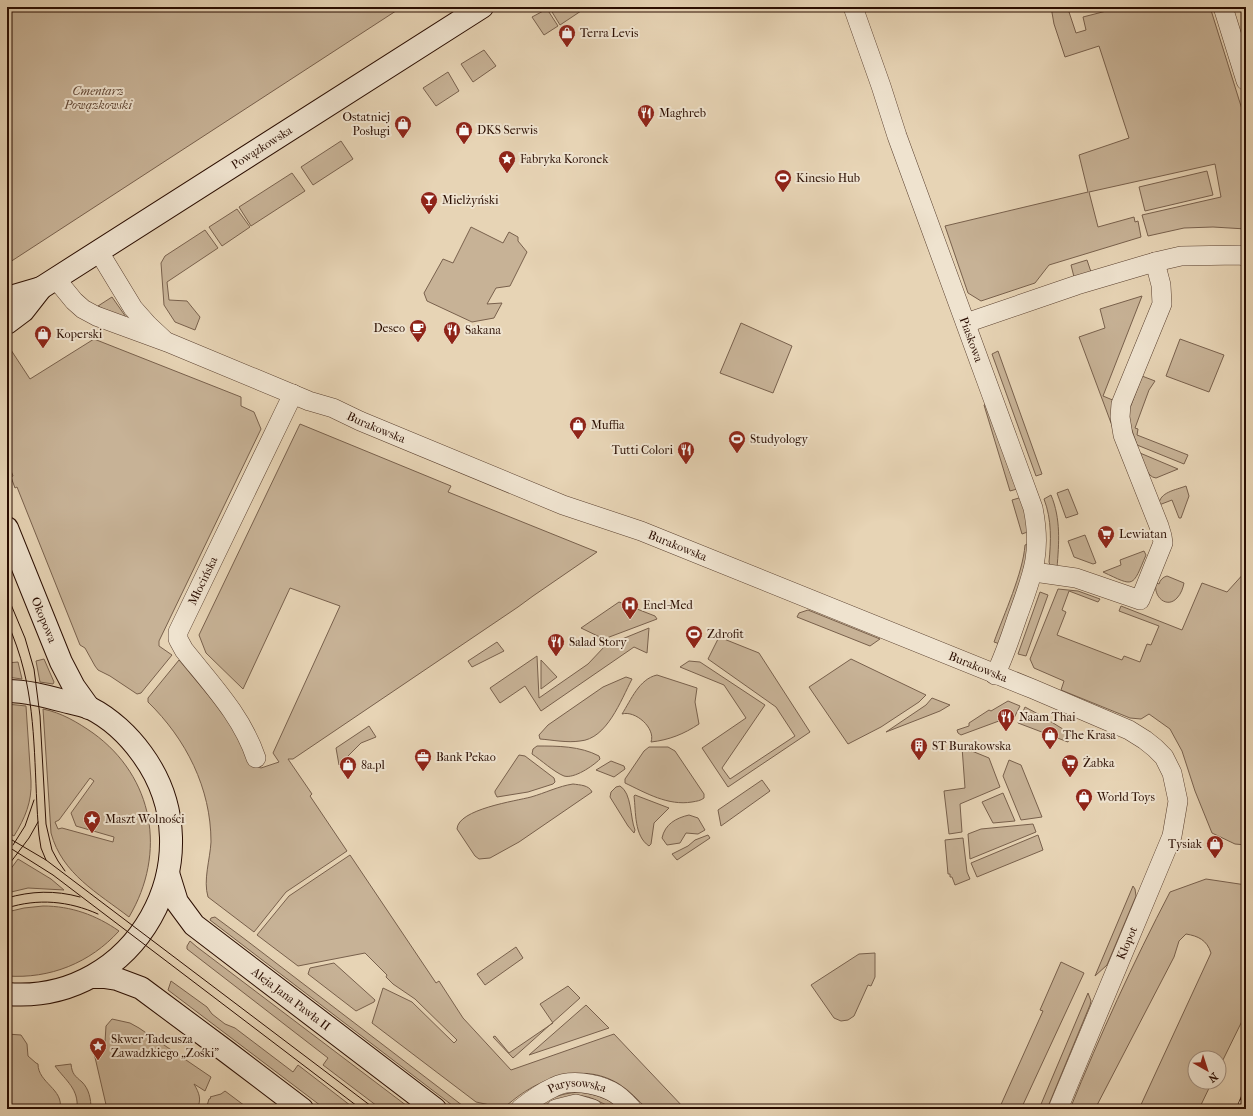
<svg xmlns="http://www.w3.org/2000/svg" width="1253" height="1116" font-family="'IM FELL French Canon',serif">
	<rect width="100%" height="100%" fill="#e7d4b5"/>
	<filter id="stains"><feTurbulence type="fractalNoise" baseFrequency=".005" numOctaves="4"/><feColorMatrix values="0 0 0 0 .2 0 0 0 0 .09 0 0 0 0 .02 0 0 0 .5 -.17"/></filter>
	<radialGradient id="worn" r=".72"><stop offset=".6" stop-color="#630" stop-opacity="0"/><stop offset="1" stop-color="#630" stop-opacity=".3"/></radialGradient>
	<path fill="#c7b296" stroke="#78604c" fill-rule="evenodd" d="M7 7H402L7 264Z
		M549 7H587L560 25Z
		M1051 7H1070L1071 11 1069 12 1076 33 1086 30 1083 17 1122 7H1210L1246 122V157L1243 159 1246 170V229L1213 227 1184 228 1148 236 1142 215 1221 197 1215 164 1089 192 1098 227 1134 217 1135 222 1138 221 1141 237 1049 265 1035 283 981 301 968 293 945 226 1088 192 1079 155 1129 138 1099 46 1065 57 1054 24Z
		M547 9 558 26 544 35 532 17Z
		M484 50 496 66 473 82 461 64Z
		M448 72 459 91 436 106 423 88Z
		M341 141 353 159 313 185 301 167Z
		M1207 171 1213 195 1145 211 1139 187Z
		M292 173 305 191 251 226 239 207Z
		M237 209 250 227 222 246 209 227Z
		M471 227 503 243 509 232 518 237V241L527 252 510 286 496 288 487 304 502 303 494 318 472 322 427 301 424 293 443 259 453 263Z
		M205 230 218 248 167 282 169 300 187 301 200 317 195 330 175 322 164 305 161 263 165 256Z
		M1087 260 1091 272 1074 277 1071 265Z
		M1142 296 1103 396 1115 401 1117 439 1079 337 1105 328 1100 309Z
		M112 297 126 317 114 315 98 306Z
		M741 323 792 346 773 393 720 373Z
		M94 339 241 397V406L254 412 261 429 159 641V646L172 655 141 693 137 694 110 676 98 670 95 666 85 648 80 645 17 487 15 488 11 477 13 476 7 461V445H8L7 439V352L11 350 30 379Z
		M1180 339 1224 355 1209 392 1166 376Z
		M998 351 1042 474 1036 476 992 354Z
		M1142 376 1155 381 1149 390 1135 428 1138 429 1137 435 1188 455 1184 464 1137 445 1127 416Z
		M988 403 1017 489 1010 491 984 405Z
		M300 424 451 486 448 492 597 552 533 596 518 607 293 759H288L312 794 310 796 347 851 286 892 254 932 208 897C203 880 210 860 211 842 211 788 186 739 148 702V698L179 660 234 726 248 762 261 768 279 762 273 753 340 606 290 588 243 689 206 653 199 635Z
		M1140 453 1178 469 1156 478C1146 477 1144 462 1140 453Z
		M1186 486 1189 496 1181 518H1179L1172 500 1159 505C1159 492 1176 490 1186 486Z
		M1068 489 1078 514 1066 518 1057 493Z
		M1051 495C1061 519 1059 543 1057 568L1050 565 1049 562C1051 541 1052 520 1044 499Z
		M1019 498H1022L1030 531 1022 534 1012 500Z
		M1085 535 1096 563 1093 564 1074 557 1068 541Z
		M1030 543V553L1000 644 994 642C1004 614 1023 573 1025 545Z
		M1144 551 1146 555C1132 588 1135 587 1103 572L1121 565 1120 560Z
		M1246 571V845L1235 844 1212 833 1195 791 1182 751 1170 729 1149 714 1141 719 1130 718 1061 690 1064 681 1034 668 1030 659 1058 589 1078 591 1100 599 1098 602 1069 591 1062 610 1066 612 1057 635 1122 660 1124 656 1140 662 1147 644 1151 645 1159 626 1119 611 1121 606 1182 630 1202 583 1227 592Z
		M1167 576 1184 583C1183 588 1181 594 1177 598 1167 609 1153 597 1156 583L1159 584C1160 580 1163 577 1167 576Z
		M1040 592 1048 595 1026 656 1018 654Z
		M619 602 655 616 657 619 604 639 581 628Z
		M808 610 880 639 870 646 797 617 799 613Z
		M649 628 647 653 634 647 541 711 525 686 500 703 490 688 537 656 539 698 588 664 605 646Z
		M719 637 759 653 810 732 728 787 702 748 746 718 724 685 680 667 689 661 700 662 765 705 722 768 730 779 795 736 776 707 708 659Z
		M497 642 504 651 472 667 468 661Z
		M44 659 54 682 53 684 40 682 36 661Z
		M851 659 926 695 919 702 881 727 848 744 809 687Z
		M541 660 557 677 541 689Z
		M18 662 22 679 7 677V663Z
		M657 675 697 688 695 702 699 724C684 734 669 740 651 742 656 728 635 710 622 714 631 700 639 679 657 675Z
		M626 677 632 679C621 700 607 739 580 741 567 743 553 740 540 739L539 735 548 725 603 687Z
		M932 698 950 705 940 711 886 732 926 705Z
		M1008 701 1020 706 1013 720 1007 718 961 735 958 733 957 730 969 726V723L989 710 991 711Z
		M7 704 26 706 31 781C32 802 25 818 14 836L7 832Z
		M1025 707 1040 715 1071 734 1068 742 1018 723Z
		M43 709C62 713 77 722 93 733 154 777 167 853 129 917 98 893 62 874 51 833ZM90 778 94 781 71 813 76 826 114 837 113 842 62 828 58 829 55 822 59 820Z
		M369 726 376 737 361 743 339 765 336 748Z
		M537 746C558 746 580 746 599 756L600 759C593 766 574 779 564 776 554 772 541 760 532 754L533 749Z
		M649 747H668L675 751 704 794V798C700 801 697 801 692 802 668 806 646 793 625 783V779L644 751Z
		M962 747 989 758 1000 787 960 804 962 832 949 834 944 791 965 788Z
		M519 755 525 756 554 778 555 782 553 784 528 792 497 797 495 793V791Z
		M1009 760 1021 765 1042 817 1021 820 1003 776Z
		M611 761 624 766 625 769 614 777 596 770Z
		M762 780 770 791 721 826 718 810Z
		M573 784C580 785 589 785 592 792L519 842 490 858 479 859 475 856 457 829C458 809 516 801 531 797 545 793 559 786 573 784Z
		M620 786C632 793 630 818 635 830L634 833 628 826 610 797 611 792 616 787Z
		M1003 793 1015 821 993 823 982 802Z
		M635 795 669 808 654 823 651 844 649 846C634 836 636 812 634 796Z
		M689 815 698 818 705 830 698 834 686 833 680 843 667 845 662 838C665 824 676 818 689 815Z
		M1033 824 1036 832 970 859 968 834 981 829Z
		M708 835 710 838 677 860 672 854 688 846 695 840Z
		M1038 835 1043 850 977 877 971 863Z
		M963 838 967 872 970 879 955 885 952 877H950V874H948L945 840Z
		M350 855 436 983 439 981 463 1018 511 1070 614 1034 685 1109H647C638 1100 630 1091 619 1084 580 1060 534 1080 504 1108L476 1102 372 1023 383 988 412 1002 454 1043 457 1040 415 999 393 984 386 977 387 975 365 953 298 966 257 935 289 896Z
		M18 859 51 879 64 890 28 888 7 893V874Z
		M1206 879 1246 885V1013L1219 1068V1058H1195V1082H1212L1199 1109H1139L1211 953C1207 940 1198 936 1186 934L1179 941 1174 957 1095 1109H1070C1100 1035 1133 963 1170 892Z
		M1133 886 1135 889 1136 896 1107 965 1095 976Z
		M43 906C71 906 96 915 119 931 90 963 50 979 7 976V912L24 908Z
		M215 917 242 937 467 1109H457L210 920 211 918Z
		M190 941 197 947 411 1109H381L323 1065 328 1058 187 949V946Z
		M516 947 523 958 485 985 477 974Z
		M875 953V977L871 986 868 985 854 1016 848 1020 841 1021 834 1018 811 985 859 954Z
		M1061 962 1084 973 1021 1109H999L1043 1011 1040 1010Z
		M334 963 375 1000 374 1002 356 1011 308 974 310 968Z
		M171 981 207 1007 212 1014 225 1024 235 1028 293 1072 298 1065 355 1109H325L168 990Z
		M568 986 580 998 513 1058 493 1037 495 1036 509 1053 553 1023 540 1004Z
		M1088 993 1091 1001 1090 1005 1047 1109H1039Z
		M586 1005 609 1028 529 1055Z
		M112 1019 130 1023 139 1028 211 1077 205 1091 194 1084C199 1093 202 1099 197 1109H107L94 1053 105 1042 106 1026Z
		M7 1034 21 1035 27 1044 28 1056 36 1063 38 1064C38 1083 64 1089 60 1109H7Z
		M71 1064C72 1074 75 1076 82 1082 89 1089 91 1099 91 1109H77C79 1089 66 1081 55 1066Z
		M225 1091 249 1109H206L209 1099 211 1098 210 1097 221 1094Z
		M579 1092C597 1095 606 1097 621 1109 606 1109 594 1094 576 1096 569 1097 558 1100 551 1103 544 1106 543 1109 534 1109 552 1098 557 1094 579 1092Z"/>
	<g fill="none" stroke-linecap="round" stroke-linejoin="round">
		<defs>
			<g id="street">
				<path id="s1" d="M853 7 881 86 897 136 1033 508C1042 552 1033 574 1018 615 1011 635 1005 655 995 675"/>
				<path d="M1223 7 1246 81"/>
				<path d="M99 252 133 308 148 325 163 339"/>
				<path id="s2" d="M56 279 74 301 83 309 96 316 167 342 309 401 333 408 360 421 563 505 641 531 1033 689 1129 730 1145 740 1155 748 1164 757 1172 773 1178 801 1172 836 1058 1109"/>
				<path d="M966 323 1077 285 1155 262 1181 256 1239 255 1246 256"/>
				<path d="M1034 572 1076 578 1140 600 1163 543 1162 536 1159 526 1123 435 1120 417 1121 404 1162 304 1161 285 1155 262"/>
				<path id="s3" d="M256 758C242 716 211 684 184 650L178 639V632L293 394"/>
				<path id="s4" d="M520 1109C530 1101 541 1093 554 1087 570 1079 595 1083 611 1091 619 1095 626 1102 632 1109"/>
				<path d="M556 1109 576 1104 593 1109"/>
			</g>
			<g id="secondary">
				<path id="s5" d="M7 298 41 288 482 7"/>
				<path d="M7 323 23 311 41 288"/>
				<path id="s6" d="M7 528 61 662 74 687 89 708"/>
				<path d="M7 691C26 691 45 696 64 701 72 703 82 705 90 708 110 718 129 736 142 754 218 858 135 1005 7 994"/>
				<path id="s7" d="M168 873 177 902 194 925 435 1109"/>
				<path d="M92 977H104L117 979 141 988 227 1052 302 1109"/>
			</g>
		</defs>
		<use href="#street" stroke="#593f2e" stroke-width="20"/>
		<use href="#secondary" stroke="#2a0d01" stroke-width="24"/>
		<use href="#street" stroke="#efe3cf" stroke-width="19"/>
		<use href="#secondary" stroke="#efe3cf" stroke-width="22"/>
		<path stroke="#2a0d01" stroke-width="1" d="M7 595 25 638 34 669 40 716 46 824 52 850 58 861 65 871
			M7 621C14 638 20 654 24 671 37 724 34 780 39 835L41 848 46 860
			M7 837 46 860 79 885 375 1109
			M13 845 25 826 34 800
			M7 846 53 875 361 1109
			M7 867 29 838 38 822
			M7 898C31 891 55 890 80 897
			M7 908C38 898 69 901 98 914"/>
		<defs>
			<path id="rail" d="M1238 1109 1246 1090"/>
		</defs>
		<use href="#rail" stroke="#2a0d01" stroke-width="4.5"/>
		<use href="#rail" stroke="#efe3cf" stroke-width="3" stroke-dasharray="9" stroke-linecap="butt"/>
	</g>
	<defs>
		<symbol id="shop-pin" viewBox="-11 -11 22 30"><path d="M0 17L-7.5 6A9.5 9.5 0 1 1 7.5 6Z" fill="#8f2418" stroke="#efe3cf"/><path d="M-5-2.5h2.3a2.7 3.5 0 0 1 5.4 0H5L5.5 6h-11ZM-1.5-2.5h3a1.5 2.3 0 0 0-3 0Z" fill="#fff"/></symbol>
		<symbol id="restaurant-pin" viewBox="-11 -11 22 30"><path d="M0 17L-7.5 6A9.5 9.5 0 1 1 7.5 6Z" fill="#8f2418" stroke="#efe3cf"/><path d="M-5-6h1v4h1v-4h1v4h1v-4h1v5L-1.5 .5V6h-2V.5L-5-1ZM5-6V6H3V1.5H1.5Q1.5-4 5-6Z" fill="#fff"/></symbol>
		<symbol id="sight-pin" viewBox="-11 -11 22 30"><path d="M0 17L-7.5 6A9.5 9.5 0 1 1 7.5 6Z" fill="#8f2418" stroke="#efe3cf"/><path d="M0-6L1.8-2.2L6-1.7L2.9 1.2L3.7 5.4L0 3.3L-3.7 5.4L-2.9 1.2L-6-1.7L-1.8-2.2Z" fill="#fff"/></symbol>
		<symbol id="stadium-pin" viewBox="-11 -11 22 30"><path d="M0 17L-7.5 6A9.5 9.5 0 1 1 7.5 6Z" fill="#8f2418" stroke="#efe3cf"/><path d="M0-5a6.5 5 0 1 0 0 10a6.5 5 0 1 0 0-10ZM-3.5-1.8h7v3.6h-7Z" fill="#fff"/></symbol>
		<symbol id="bar-pin" viewBox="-11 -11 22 30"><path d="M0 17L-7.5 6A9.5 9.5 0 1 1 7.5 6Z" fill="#8f2418" stroke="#efe3cf"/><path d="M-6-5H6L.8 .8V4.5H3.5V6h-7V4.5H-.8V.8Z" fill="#fff"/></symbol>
		<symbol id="cafe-pin" viewBox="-11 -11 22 30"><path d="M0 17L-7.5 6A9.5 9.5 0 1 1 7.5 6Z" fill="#8f2418" stroke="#efe3cf"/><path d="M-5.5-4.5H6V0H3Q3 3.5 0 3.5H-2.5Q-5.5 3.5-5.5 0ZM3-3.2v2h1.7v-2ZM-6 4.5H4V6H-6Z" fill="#fff"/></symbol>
		<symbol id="supermarket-pin" viewBox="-11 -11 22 30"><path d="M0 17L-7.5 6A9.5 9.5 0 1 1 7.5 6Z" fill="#8f2418" stroke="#efe3cf"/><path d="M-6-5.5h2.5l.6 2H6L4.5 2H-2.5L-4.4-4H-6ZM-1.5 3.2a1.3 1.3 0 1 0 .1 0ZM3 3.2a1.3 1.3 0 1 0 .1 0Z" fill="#fff"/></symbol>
		<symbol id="hospital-pin" viewBox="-11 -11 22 30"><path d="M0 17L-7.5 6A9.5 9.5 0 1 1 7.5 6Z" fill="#8f2418" stroke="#efe3cf"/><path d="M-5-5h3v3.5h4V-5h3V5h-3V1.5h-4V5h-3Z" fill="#fff"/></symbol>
		<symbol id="building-pin" viewBox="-11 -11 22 30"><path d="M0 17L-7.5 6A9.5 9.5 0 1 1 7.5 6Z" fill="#8f2418" stroke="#efe3cf"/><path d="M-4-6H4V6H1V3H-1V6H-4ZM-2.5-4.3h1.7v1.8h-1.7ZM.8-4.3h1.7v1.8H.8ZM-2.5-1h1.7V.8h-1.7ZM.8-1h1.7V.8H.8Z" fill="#fff"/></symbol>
		<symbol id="office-pin" viewBox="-11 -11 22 30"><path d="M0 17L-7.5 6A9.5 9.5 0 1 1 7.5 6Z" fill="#8f2418" stroke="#efe3cf"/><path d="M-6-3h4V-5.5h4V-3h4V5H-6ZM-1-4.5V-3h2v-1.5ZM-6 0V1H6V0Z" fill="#fff"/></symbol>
	</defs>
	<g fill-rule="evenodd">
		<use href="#shop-pin" x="557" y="23" width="20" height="27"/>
		<use href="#restaurant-pin" x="636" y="103" width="20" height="27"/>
		<use href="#shop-pin" x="393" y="114" width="20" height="27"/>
		<use href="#shop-pin" x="454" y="120" width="20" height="27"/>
		<use href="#sight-pin" x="497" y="149" width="20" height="27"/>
		<use href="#stadium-pin" x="773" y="168" width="20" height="27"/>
		<use href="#bar-pin" x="419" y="190" width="20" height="27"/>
		<use href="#cafe-pin" x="408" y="318" width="20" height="27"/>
		<use href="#restaurant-pin" x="442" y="320" width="20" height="27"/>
		<use href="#shop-pin" x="33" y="324" width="20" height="27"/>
		<use href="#shop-pin" x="568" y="415" width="20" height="27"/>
		<use href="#stadium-pin" x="727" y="429" width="20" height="27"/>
		<use href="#restaurant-pin" x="676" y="440" width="20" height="27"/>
		<use href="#supermarket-pin" x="1096" y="524" width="20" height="27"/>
		<use href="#hospital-pin" x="620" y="595" width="20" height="27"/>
		<use href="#stadium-pin" x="684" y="624" width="20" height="27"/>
		<use href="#restaurant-pin" x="546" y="632" width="20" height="27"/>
		<use href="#restaurant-pin" x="996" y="707" width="20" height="27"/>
		<use href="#shop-pin" x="1040" y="725" width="20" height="27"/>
		<use href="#building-pin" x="909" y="736" width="20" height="27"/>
		<use href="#office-pin" x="413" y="747" width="20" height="27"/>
		<use href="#supermarket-pin" x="1060" y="753" width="20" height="27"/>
		<use href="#shop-pin" x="338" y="755" width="20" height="27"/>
		<use href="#shop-pin" x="1074" y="787" width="20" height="27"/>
		<use href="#sight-pin" x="82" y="809" width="20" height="27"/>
		<use href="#shop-pin" x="1205" y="834" width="20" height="27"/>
		<use href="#sight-pin" x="88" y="1036" width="20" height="27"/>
	</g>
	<g text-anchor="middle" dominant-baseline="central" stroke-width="4" stroke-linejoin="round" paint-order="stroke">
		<g font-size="12" fill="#2a0d01" stroke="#efe3cf" text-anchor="start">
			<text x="580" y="33">Terra Levis</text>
			<text x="659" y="113">Maghreb</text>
			<text x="390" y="117" text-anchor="end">Ostatniej<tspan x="390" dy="14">Posługi</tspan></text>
			<text x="477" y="130">DKS Serwis</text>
			<text x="520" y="159">Fabryka Koronek</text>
			<text x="796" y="178">Kinesio Hub</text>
			<text x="442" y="200">Mielżyński</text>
			<text x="405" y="328" text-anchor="end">Deseo</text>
			<text x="465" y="330">Sakana</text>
			<text x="56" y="334">Koperski</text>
			<text x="591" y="425">Muffia</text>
			<text x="750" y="439">Studyology</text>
			<text x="673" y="450" text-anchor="end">Tutti Colori</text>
			<text x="1119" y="534">Lewiatan</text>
			<text x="643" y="605">Enel-Med</text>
			<text x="707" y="634">Zdrofit</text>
			<text x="569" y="642">Salad Story</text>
			<text x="1019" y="717">Naam Thai</text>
			<text x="1063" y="735">The Krasa</text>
			<text x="932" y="746">ST Burakowska</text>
			<text x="436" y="757">Bank Pekao</text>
			<text x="1083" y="763">Żabka</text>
			<text x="361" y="765">8a.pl</text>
			<text x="1097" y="797">World Toys</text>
			<text x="105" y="819">Maszt Wolności</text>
			<text x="1202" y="844" text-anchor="end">Tysiak</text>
			<text x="111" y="1039">Skwer Tadeusza<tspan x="111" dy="14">Zawadzkiego „Zośki”</tspan></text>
		</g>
		<g font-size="12" font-style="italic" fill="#614735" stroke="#efe3cf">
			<text x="98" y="91">Cmentarz<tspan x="98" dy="14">Powązkowski</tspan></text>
		</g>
		<g font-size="12" fill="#2a0d01" stroke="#efe3cf">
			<text stroke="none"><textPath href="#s5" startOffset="297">Powązkowska</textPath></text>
			<text stroke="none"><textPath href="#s1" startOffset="353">Piaskowa</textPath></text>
			<text stroke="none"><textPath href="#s2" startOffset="357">Burakowska</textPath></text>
			<text stroke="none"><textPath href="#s2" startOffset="681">Burakowska</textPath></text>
			<text stroke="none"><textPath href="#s3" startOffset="207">Młocińska</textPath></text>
			<text stroke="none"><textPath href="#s6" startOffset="99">Okopowa</textPath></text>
			<text stroke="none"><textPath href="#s2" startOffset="1005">Burakowska</textPath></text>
			<text transform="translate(1127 943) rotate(-67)">Kłopot</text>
			<text stroke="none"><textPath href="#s7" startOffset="181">Aleja Jana Pawła II</textPath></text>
			<text stroke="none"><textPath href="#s4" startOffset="64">Parysowska</textPath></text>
		</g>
	</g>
	<rect width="1253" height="1116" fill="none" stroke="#e7d4b5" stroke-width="24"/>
	<rect x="8" y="8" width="1237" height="1100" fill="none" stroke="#2a0d01" stroke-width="2"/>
	<rect x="12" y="12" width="1229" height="1092" fill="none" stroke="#2a0d01"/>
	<g transform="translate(1207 1070) rotate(141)"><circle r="19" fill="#efe3cf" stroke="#a08d7d"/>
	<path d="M0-3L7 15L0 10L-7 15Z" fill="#8f2418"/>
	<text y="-6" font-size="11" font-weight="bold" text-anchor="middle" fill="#2a0d01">N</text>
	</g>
	<rect width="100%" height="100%" filter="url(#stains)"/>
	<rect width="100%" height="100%" fill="url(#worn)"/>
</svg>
